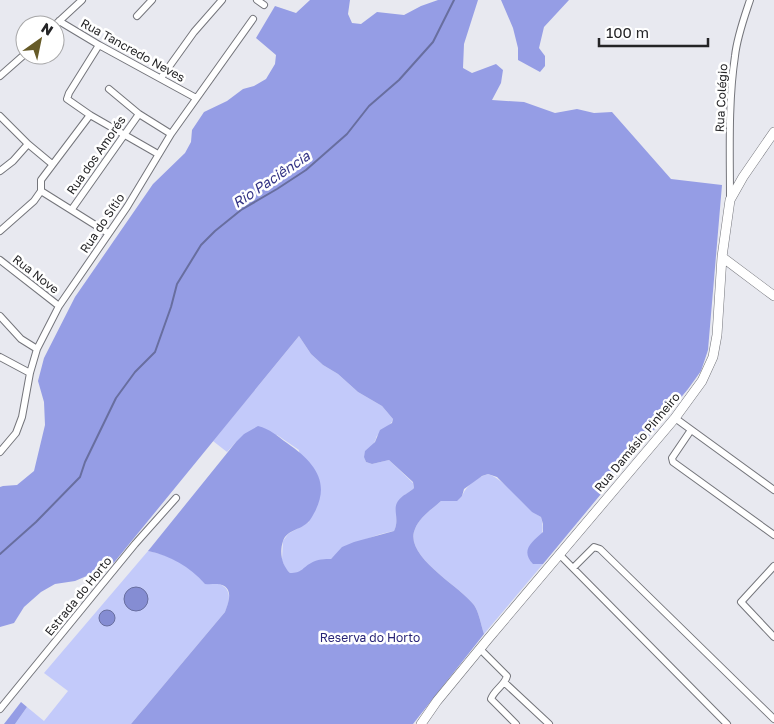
<svg xmlns="http://www.w3.org/2000/svg" width="774" height="724" font-family="'Golos Text',sans-serif">
	<rect width="100%" height="100%" fill="#e8e9f0"/>
	<path fill="#c3cafa" d="M299 336 311 354 323 365 338 374 358 392 382 406 393 419C391 426 384 428 379 434 374 439 378 435 375 441 371 450 361 450 366 462L372 464 389 460 413 483 414 488C410 492 404 495 400 499 392 509 400 520 394 531 374 535 346 545 331 559L320 560 298 573H290L285 568 282 560 283 541 288 534 309 522 299 450 277 435 236 442 227 452 213 441Z
		M488 474C509 482 521 506 541 517 546 533 538 549 533 564H543L484 634C481 625 479 612 474 605 460 586 403 556 415 529 419 518 432 509 441 501H449L462 496C466 486 477 477 488 474Z
		M148 551C159 553 171 557 181 563 189 568 196 574 204 578 210 582 225 584 227 590 231 597 228 605 225 612L131 724H15L27 707 44 721 68 691 44 673Z"/>
	<path fill="#959de5" d="M310 0H350L348 14 352 23 361 24 377 12 404 15 421 6 438 0H478L464 44 463 68 472 73 496 64 503 70 501 83 492 100 524 102 555 113 577 109 594 113 612 112 671 179 722 185 708 350 701 371 688 389 543 564H533C520 550 532 542 543 532V524L541 517 532 512 497 477 488 474 482 476 464 489 462 496 457 501H441C432 509 419 518 415 529 403 556 460 586 474 605 479 612 481 625 484 634L413 724H131L225 612C228 604 234 589 222 585 217 583 211 585 205 584 189 566 171 556 148 551L236 442 244 434 258 426C270 429 277 436 287 443 317 464 333 485 310 520 303 530 287 529 283 541 279 553 282 565 290 573 302 573 302 568 311 563 317 559 325 559 331 559L342 547 354 542 394 531C400 519 392 509 398 501 402 495 409 493 414 488L413 482 389 460 372 464 366 462 364 457 365 451 375 442 380 430 392 423 393 419 382 406 358 392 338 374 323 365 311 354 299 336 112 565 75 581 55 584 41 592 24 607 14 623 0 627V487L3 486 17 485 34 471 45 425 44 402 38 381 44 358 75 297 153 184 185 153 191 142 192 130 204 112 227 101 243 89 254 86 266 79 275 64 276 55 256 38 275 6 296 13Z
		M501 0H569L544 27 539 48 545 56V66L540 72 518 60V48L513 28Z
		M21 702 27 707 15 724H4Z"/>
	<path fill="#858dd3" stroke="#686e9f" d="M124 599a12 12 0 1 1 24 0a12 12 0 1 1-24 0Z
		M99 618a8 8 0 1 1 16 0a8 8 0 1 1-16 0Z"/>
	<g fill="none" stroke-linecap="round" stroke-linejoin="round">
		<path stroke="#686e9f" stroke-width="2" d="M0 554 36 522 80 477 85 462 116 398 135 372 155 352 171 307 177 284 201 245 215 231 241 210 277 189 306 170 347 134 369 106 399 80 433 42 454 0"/>
		<defs>
			<path id="street" d="M257 0 264 5
				M137 16 152 0
				M59 21 99 45 196 98
				M55 25 82 0
				M99 45 69 93 67 99 90 115 158 154
				M0 76 25 54
				M161 78 194 32 222 0
				M109 89 139 114 171 134
				M90 115 41 180V191L108 233
				M0 116 28 144 52 164
				M0 171 13 161 28 144
				M730 199C730 152 728 102 735 56 737 37 744 18 750 0
				M72 209 139 114
				M0 231 34 201 41 191
				M0 260 59 306
				M0 316 21 339 37 349
				M0 357 30 373
				M675 418 774 490
				M691 430 672 458 673 462 774 535
				M0 452 16 433 22 417 30 373 37 349 59 306 127 207 171 134 253 19
				M559 554 727 724
				M774 566 741 602 774 637
				M573 568 594 547 600 549 774 719
				M480 649 507 676C505 685 494 690 491 699L516 724
				M504 682 549 724
				M0 709 135 544 176 498"/>
			<path id="secondary" d="M722 257 774 296
				M421 724 437 701 488 639 675 418 702 381 713 357 717 335 722 257 730 200 743 177 774 132"/>
		</defs>
		<use href="#street" stroke="#74757b" stroke-width="8"/>
		<use href="#secondary" stroke="#74757b" stroke-width="10"/>
		<use href="#street" stroke="#fff" stroke-width="6"/>
		<use href="#secondary" stroke="#fff" stroke-width="9"/>
	</g>
	<g text-anchor="middle" dominant-baseline="central" stroke-width="5" stroke-linejoin="round" paint-order="stroke">
		<g font-size="12" fill="#242426" stroke="#fff">
			<text transform="translate(133 50) rotate(29)">Rua Tancredo Neves</text>
			<text transform="translate(721 98) rotate(-87)">Rua Colégio</text>
			<text transform="translate(96 155) rotate(-55)">Rua dos Amorés</text>
			<text transform="translate(102 223) rotate(-56)">Rua do Sítio</text>
			<text transform="translate(36 274) rotate(38)">Rua Nove</text>
			<text transform="translate(637 442) rotate(-50)">Rua Damásio Pinheiro</text>
			<text transform="translate(78 596) rotate(-51)">Estrada do Horto</text>
		</g>
		<g font-size="12" fill="#282476" stroke="#fff">
			<text x="370" y="637">Reserva do Horto</text>
		</g>
		<g font-size="14" font-style="italic" fill="#333385" stroke="#fff">
			<text transform="translate(271 179) rotate(-34)">Rio Paciência</text>
		</g>
	</g>
	<g transform="translate(40 40) rotate(33)"><circle r="24" fill="#ffffff" stroke="#a7a7a8"/>
	<path d="M0-4L9 19L0 12L-9 19Z" fill="#665b28"/>
	<text y="-8" font-size="14" font-weight="bold" text-anchor="middle" fill="#242426">N</text>
	</g>
	<path d="M599 38v8h109v-8" fill="none" stroke="#242426" stroke-width="2.5"/>
	<text x="606" y="38" font-size="15" fill="#242426" stroke="#ffffff" stroke-width="4" paint-order="stroke">100 m</text>
</svg>
